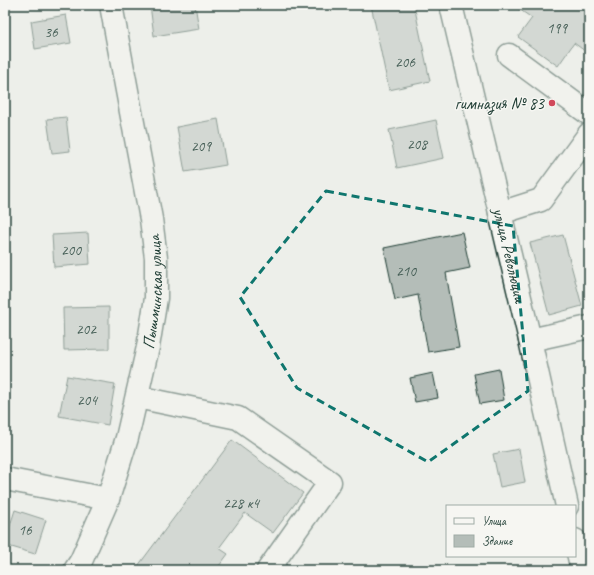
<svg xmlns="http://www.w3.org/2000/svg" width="594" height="575" font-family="Caveat,sans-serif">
	<rect width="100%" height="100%" fill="#edefea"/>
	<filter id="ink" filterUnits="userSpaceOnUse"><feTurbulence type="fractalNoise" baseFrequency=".025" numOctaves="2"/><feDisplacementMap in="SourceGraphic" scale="8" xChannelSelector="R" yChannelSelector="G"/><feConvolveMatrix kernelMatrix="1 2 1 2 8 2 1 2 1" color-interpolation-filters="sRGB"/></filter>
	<g filter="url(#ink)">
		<path fill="#b4bdb8" stroke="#1f3d34" d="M150 5H195L199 29 154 36Z
			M371 5H414L430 81 389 90Z
			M513 5H589V54L574 43 558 66 518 37 532 18Z
			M66 15 71 43 35 49 31 21Z
			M66 117 70 151 52 153 47 119Z
			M218 119 226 165 185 172 177 127Z
			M436 120 444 158 397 168 389 130Z
			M462 232 470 268 446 273 459 347 428 352 418 295 395 300 384 248Z
			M88 233 90 264 54 267 52 235Z
			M563 235 582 306 549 315 530 243Z
			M109 307V349L64 350 63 308Z
			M499 369 504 400 480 404 474 374Z
			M433 373 438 398 415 402 410 378Z
			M67 376 115 384 108 425 59 416Z
			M232 440 303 493 273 533 245 513 219 548 228 554 216 570H135Z
			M519 449 525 482 500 487 493 454Z
			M15 510 46 520 35 554 5 545V541Z"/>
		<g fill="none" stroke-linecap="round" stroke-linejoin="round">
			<defs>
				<g id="minor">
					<path id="s1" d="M451 5 530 340 567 506"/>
					<path d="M509 55 589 114"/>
					<path d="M500 213 541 200 589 134"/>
					<path d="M530 340 589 327"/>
					<path d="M137 397 238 418 330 482 268 570"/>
					<path d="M5 479 108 499"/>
					<path d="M575 540 582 570"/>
					<path id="s2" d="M75 570 81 561 108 499 127 438 148 347 156 298V258L151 219 111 5"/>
				</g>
			</defs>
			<use href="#minor" stroke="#1f3d34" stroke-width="25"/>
			<use href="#minor" stroke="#f6f6f2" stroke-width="22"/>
		</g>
	</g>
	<path d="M0 0H594V575H0ZM326 191 513 226 528 391 428 462 297 388 240 297Z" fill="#edefea" fill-opacity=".55" fill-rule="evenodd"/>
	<path fill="none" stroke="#0f766e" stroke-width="3" stroke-dasharray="8 5" stroke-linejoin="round" d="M326 191 513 226 528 391 428 462 297 388 240 297Z"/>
	<circle fill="#d1495b" stroke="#f6f6f2" stroke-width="1.5" cx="552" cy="103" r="4"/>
	<g text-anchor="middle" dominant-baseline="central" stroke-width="3" stroke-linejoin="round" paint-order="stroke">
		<g font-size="15" fill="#445d55">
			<text x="557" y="28">199</text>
			<text x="51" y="32">36</text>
			<text x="405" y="62">206</text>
			<text x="417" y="144">208</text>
			<text x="201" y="146">209</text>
			<text x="71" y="250">200</text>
			<text x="406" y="271">210</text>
			<text x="86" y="329">202</text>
			<text x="87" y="400">204</text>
			<text x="241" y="503">228 к4</text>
			<text x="25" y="530">16</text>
		</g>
		<g font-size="17" fill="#1f3d34" stroke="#f6f6f2" text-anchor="end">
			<text x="544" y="103">гимназия № 83</text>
		</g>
		<g font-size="17" fill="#1f3d34" stroke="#f6f6f2">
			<text stroke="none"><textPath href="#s1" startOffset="257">улица Революции</textPath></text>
			<text stroke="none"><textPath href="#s2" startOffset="291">Пышминская улица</textPath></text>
		</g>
	</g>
	<rect width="594" height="575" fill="none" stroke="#f6f6f2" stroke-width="20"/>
	<rect x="10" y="10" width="574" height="555" fill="none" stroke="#1f3d34" stroke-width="1.5" filter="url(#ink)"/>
	<rect x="446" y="505" width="130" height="52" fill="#f6f6f2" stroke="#a0aca6"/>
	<rect x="454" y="518" width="20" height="6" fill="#f6f6f2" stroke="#a0aca6"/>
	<text x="482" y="525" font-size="12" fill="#1f3d34">Улица</text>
	<rect x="454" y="535" width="20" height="12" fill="#b4bdb8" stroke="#a0aca6"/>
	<text x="482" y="545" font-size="12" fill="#1f3d34">Здание</text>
</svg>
